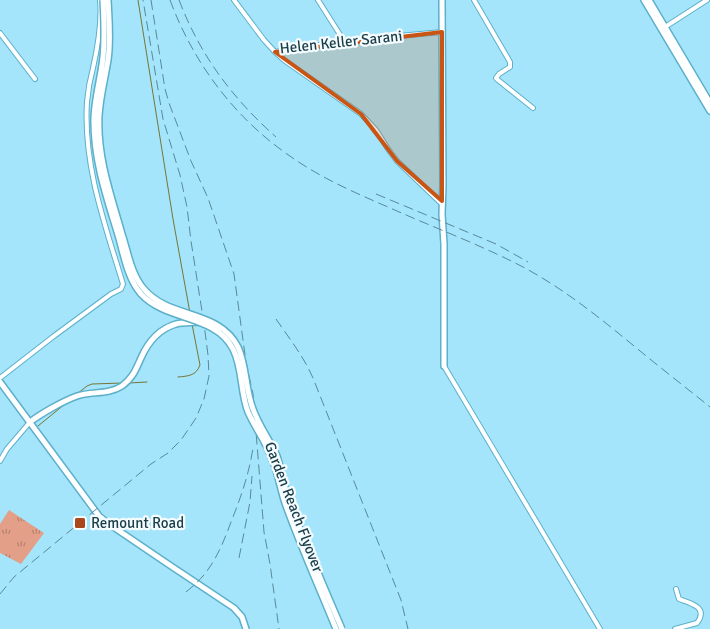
<svg xmlns="http://www.w3.org/2000/svg" width="710" height="629" font-family="Signika,sans-serif">
	<defs>
		<pattern id="park-tufts" width="24" height="20" patternUnits="userSpaceOnUse" patternTransform="scale(1.25)"><rect width="24" height="20" fill="#e39f87"/><path d="M3 7l-1-3M5 7V3M7 7l1-3M15 17l-1-3M17 17v-4M19 17l1-3" fill="none" stroke="#b78370"/></pattern>
	</defs>
	<rect width="100%" height="100%" fill="#a4e5fb"/>
	<path fill="url(#park-tufts)" d="M9 510 44 533 21 564 0 553V524Z"/>
	<g fill="none" stroke-linecap="round" stroke-linejoin="round">
		<path stroke="#757635" stroke-width="1" d="M138 0 173 219 190 313
			M178 377C188 376 196 376 200 365L192 324
			M129 383 147 382
			M77 394 87 386 92 384 123 383
			M38 426 65 404"/>
		<defs>
			<path id="street" d="M234 0 264 40 275 52 344 41 442 32
				M318 0 344 41
				M474 0 510 62V67L499 74 496 78 498 80 533 108
				M665 27 707 0
				M0 33 35 79
				M275 52 284 60 361 114 376 130 388 149 397 161 442 204
				M444 366 600 629
				M0 378 54 336 111 294 121 289 123 284C105 225 83 165 87 102 88 90 90 79 93 68 98 46 102 22 100 0
				M0 461 7 449 30 422
				M675 629 697 623C709 607 690 603 679 599L676 589"/>
			<path id="secondary" d="M442 0 443 186 442 214 444 244V366
				M644 0 710 111
				M649 0 710 103
				M0 382 99 516 109 524 168 564 234 608 242 617 246 629
				M30 422C42 413 63 401 77 396 92 391 108 395 122 386 133 378 136 369 141 358 148 342 159 329 176 324 184 322 192 323 200 322"/>
		</defs>
		<use href="#street" stroke="#5cb0ca" stroke-width="6"/>
		<use href="#secondary" stroke="#5cb0ca" stroke-width="8"/>
		<use href="#street" stroke="#fff" stroke-width="4"/>
		<use href="#secondary" stroke="#fff" stroke-width="5"/>
		<path stroke="#598999" stroke-width="1" stroke-dasharray="10 5" stroke-linecap="butt" d="M151 0 165 89 169 103 191 161 208 198 234 274 246 362 253 394 264 532 270 564 279 629
			M170 0C193 62 233 116 287 154 317 176 353 192 388 207 432 227 479 244 523 267 568 291 606 323 645 355 667 373 689 390 710 407
			M179 0C200 55 232 98 276 137
			M376 194 496 244 528 262
			M276 319C289 338 304 357 313 378L401 600 408 629
			M239 558 250 502 252 476
			M186 592C192 587 198 582 203 576 216 561 224 541 231 522 241 497 249 474 253 448
			M0 594 14 577 151 464 168 453 181 440 190 427 196 418 204 399 209 376 208 355 204 324 191 241 187 207 180 175 163 119 143 0"/>
		<defs>
			<path id="secondary-bridge" d="M103 0C104 19 105 38 103 57 101 77 95 96 94 117 93 158 106 196 118 235 124 255 127 278 141 294 167 322 215 314 233 349 243 369 240 392 248 412 255 428 266 442 272 459 278 473 280 488 285 503 300 545 319 587 336 629
				M108 0C109 20 111 40 108 60 105 79 100 97 99 116 97 157 111 195 122 234 128 252 131 274 144 289 169 319 219 309 238 347 247 367 245 389 253 409 259 426 270 440 277 456 282 472 284 488 290 503 306 546 324 587 342 629"/>
		</defs>
		<use href="#secondary-bridge" stroke="#5cb0ca" stroke-width="8" stroke-linecap="butt"/>
		<use href="#secondary-bridge" stroke="#fff" stroke-width="5"/>
	</g>
	<path fill="#c95515" fill-opacity="0.2" stroke="#c95515" stroke-width="4" stroke-linejoin="round" d="M442 32V201L397 161 361 114 275 52Z"/>
	<rect fill="#ac471d" stroke="#f4fcff" stroke-width="2" x="74" y="517" width="12" height="12" rx="2.5"/>
	<g text-anchor="middle" dominant-baseline="central" stroke-width="4.5" stroke-linejoin="round" paint-order="stroke">
		<g font-size="15" fill="#1b3e49" stroke="#f4fcff">
			<text transform="translate(341 42) rotate(-6)">Helen Keller Sarani</text>
			<text transform="translate(294 507) rotate(69)">Garden Reach Flyover</text>
		</g>
		<g font-size="15" fill="#1b3e49" stroke="#f4fcff" text-anchor="start">
			<text x="91" y="523">Remount Road</text>
		</g>
	</g>
</svg>
